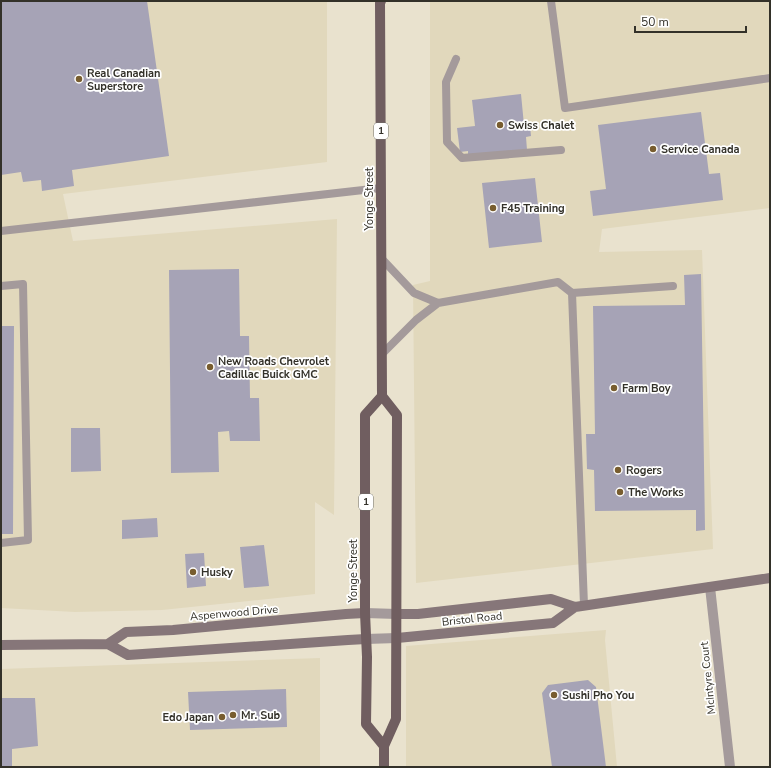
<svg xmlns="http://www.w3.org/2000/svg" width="771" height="768" font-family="'Nunito Sans',sans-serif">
	<rect width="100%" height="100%" fill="#e9e2ce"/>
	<path fill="#e1d8bc" d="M1 1H327V162L63 194 73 241 337 219 334 515 315 502V594L162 610 75 612 1 608Z
		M430 1H770V208L602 229 599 252 702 250 713 549 416 583 413 285 430 281Z
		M606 630 605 640 617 767H406V646Z
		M320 658V767H1V669Z"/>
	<path fill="#a6a3b6" d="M1 1H147L169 156 72 170 74 186 42 191 41 180 23 182 21 172 1 175Z
		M521 94 524 125H530L531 136 526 137 527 150 468 156V151L460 152 457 128 475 126 472 100Z
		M701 112 709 174 720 173 723 200 593 216 590 191 606 189 598 125Z
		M535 178 542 242 489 248 482 183Z
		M239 269 240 336H249L250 398H259L260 441H230L229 431 218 432 219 472 171 473 169 270Z
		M701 274 705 530 696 531V510L595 511 594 470 587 469 586 434H595L593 306 685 305 684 275Z
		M1 326H14L13 534H1Z
		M71 428H100L101 471 71 472Z
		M157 518 158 537 122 539V520Z
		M264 545 269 586 244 588 240 547Z
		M204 553 206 586 187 588 185 554Z
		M588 680 596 687 606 767H552L542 693 548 685Z
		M286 689 287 727 190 730 188 692Z
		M1 698H35L38 746 12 749V767H1Z"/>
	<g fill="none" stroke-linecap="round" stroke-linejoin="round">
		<path stroke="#a49a9b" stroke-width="8" d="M551 1 565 108 770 78
			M456 59 446 82 447 142 462 158 561 150
			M1 231 381 188
			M382 259 414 293 438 303
			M1 286 23 284 28 540 1 543
			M572 293 673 286
			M382 354 416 320 438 303 558 282 572 293 584 605"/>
		<path stroke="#a49a9b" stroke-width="10" d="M710 587 730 767
			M365 613 397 614
			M366 639 397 638"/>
		<path stroke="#867679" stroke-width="10" d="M397 614H418L551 599 575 607 770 578
			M397 638 553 623 575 607
			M108 644 126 632 173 630 346 614 365 613
			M1 645 108 644 128 655 348 640 366 639"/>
		<path stroke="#705e60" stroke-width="10" d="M381 1 380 3 382 396 397 415 396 719 384 746V767
			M382 396 365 415V613L367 657 366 724 384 746"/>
	</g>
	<g fill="#785d2f" stroke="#fff" stroke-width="1.5">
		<circle cx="79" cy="79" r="4"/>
		<circle cx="500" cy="125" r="4"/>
		<circle cx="653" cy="149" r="4"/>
		<circle cx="493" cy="208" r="4"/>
		<circle cx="210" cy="367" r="4"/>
		<circle cx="614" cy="388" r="4"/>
		<circle cx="618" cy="470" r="4"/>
		<circle cx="620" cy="492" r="4"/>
		<circle cx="193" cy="572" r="4"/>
		<circle cx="554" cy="695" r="4"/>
		<circle cx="233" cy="715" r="4"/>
		<circle cx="222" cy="717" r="4"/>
	</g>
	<g text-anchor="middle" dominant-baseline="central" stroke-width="3.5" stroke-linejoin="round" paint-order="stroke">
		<g fill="#fff" stroke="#706f69" stroke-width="1">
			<rect x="374" y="123" width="14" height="16" rx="3"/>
			<rect x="359" y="494" width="14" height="16" rx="3"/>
		</g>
		<g font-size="10" font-weight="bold" fill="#333129">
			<text x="381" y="131">1</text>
			<text x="366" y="502">1</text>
		</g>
		<g font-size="11" font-weight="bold" fill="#333129" stroke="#fff" text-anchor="start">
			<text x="87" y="73">Real Canadian<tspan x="87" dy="13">Superstore</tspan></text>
			<text x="508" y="125">Swiss Chalet</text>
			<text x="661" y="149">Service Canada</text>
			<text x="501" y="208">F45 Training</text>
			<text x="218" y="361">New Roads Chevrolet<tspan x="218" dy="13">Cadillac Buick GMC</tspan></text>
			<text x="622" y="388">Farm Boy</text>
			<text x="626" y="470">Rogers</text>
			<text x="628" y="492">The Works</text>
			<text x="201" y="572">Husky</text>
			<text x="562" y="695">Sushi Pho You</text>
			<text x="241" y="715">Mr. Sub</text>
			<text x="214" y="717" text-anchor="end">Edo Japan</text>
		</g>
		<g font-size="11" fill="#333129" stroke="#fff">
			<text transform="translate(369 199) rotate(-90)">Yonge Street</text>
			<text transform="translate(353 571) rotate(-90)">Yonge Street</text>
			<text transform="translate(234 613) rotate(-5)">Aspenwood Drive</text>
			<text transform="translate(472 619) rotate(-6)">Bristol Road</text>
			<text transform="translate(708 678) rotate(-96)">McIntyre Court</text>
		</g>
	</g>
	<rect width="771" height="768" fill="none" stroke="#333129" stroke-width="4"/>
	<path d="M635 26v6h111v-6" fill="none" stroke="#333129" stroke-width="2"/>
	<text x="641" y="26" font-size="12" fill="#333129" stroke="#ffffff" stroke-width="3" paint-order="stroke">50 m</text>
</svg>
